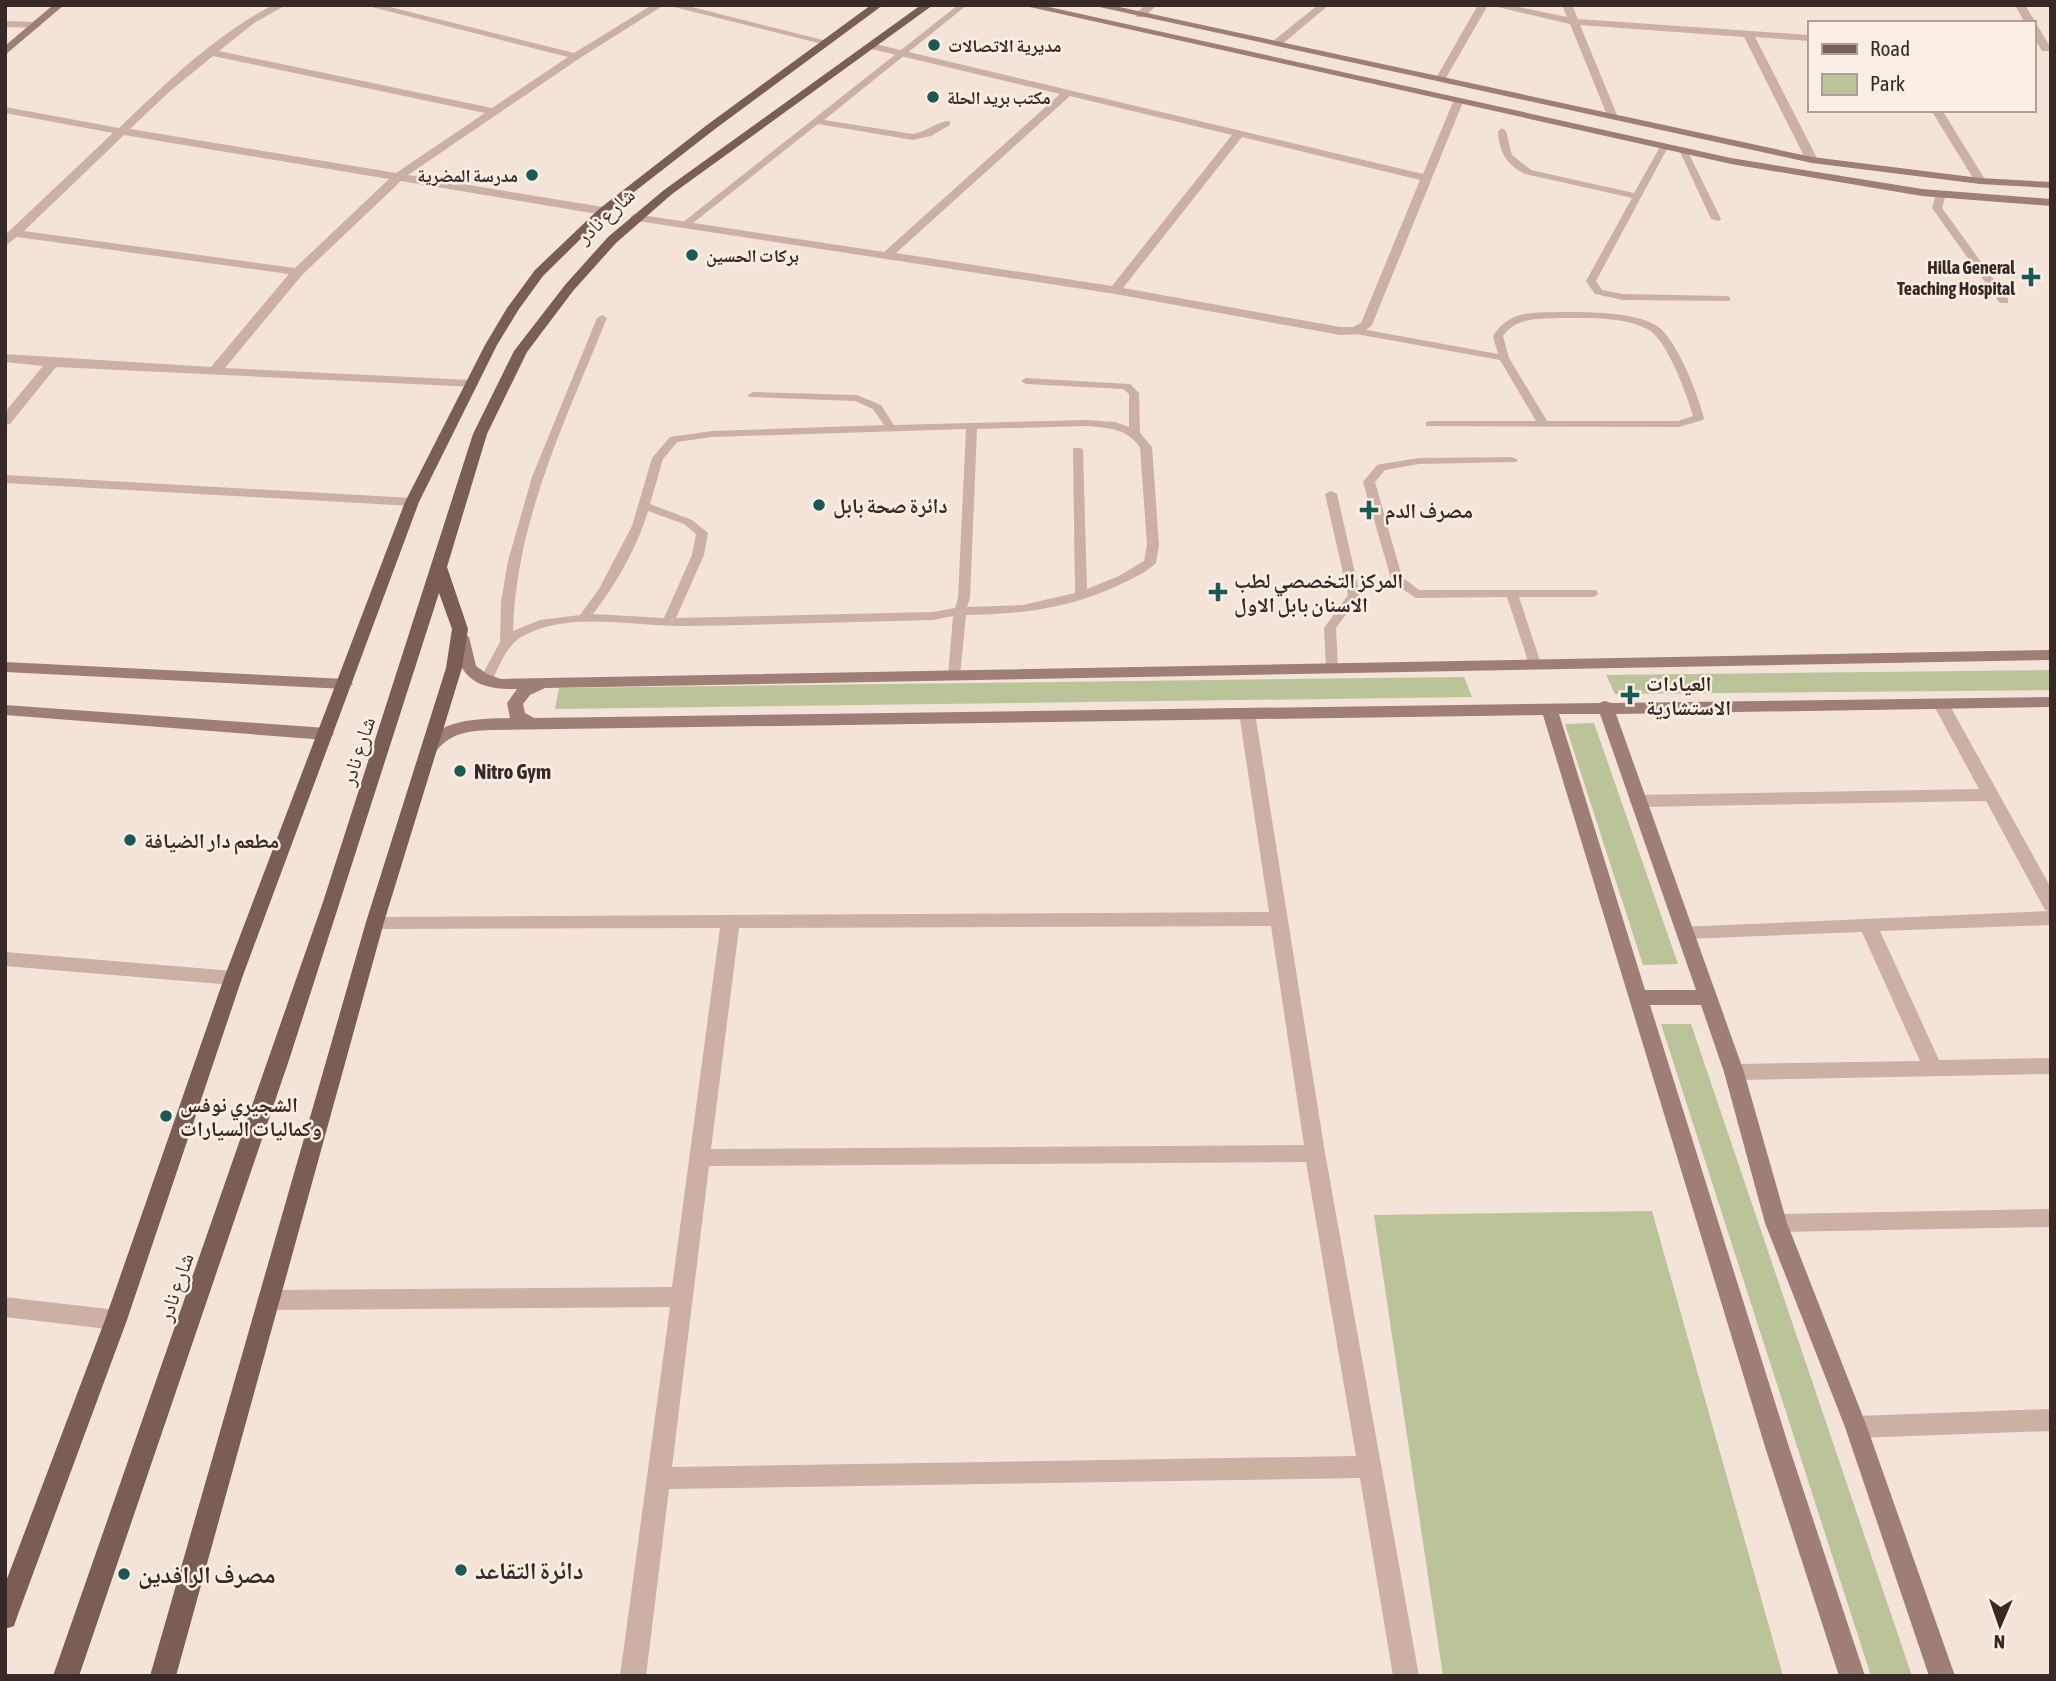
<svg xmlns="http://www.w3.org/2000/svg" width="2056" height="1681" font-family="'Asap Condensed','Noto Naskh Arabic',sans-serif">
	<rect width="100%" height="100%" fill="#f3e3d9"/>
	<path fill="#bbc398" d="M2051 670V690L1615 694 1606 675Z
		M1464 677 1472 697 555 709 559 688Z
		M1594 723 1678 964 1643 965 1565 724Z
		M1661 1024H1691L1912 1676H1871Z
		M1652 1211 1783 1676H1443L1374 1215Z"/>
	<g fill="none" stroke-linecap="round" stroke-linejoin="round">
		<path fill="#ccb0a4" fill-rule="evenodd" d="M958 5H967L824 120 913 134C926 132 938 121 950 121V125L931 136 913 140 818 124 688 227H682V223Z
			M1502 128 1506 131 1512 155 1531 170 1634 193 1660 147 1667 145 1668 147 1596 281 1602 290 1623 294 1726 296 1730 297V301L1623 300 1595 294 1586 281 1632 198 1525 174C1506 164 1499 152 1498 131Z
			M1684 149 1688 152 1721 219 1719 221 1711 219 1680 152Z
			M1941 191 1946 194 1942 208 2008 299V303H2000L1932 208 1936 194Z
			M1559 312C1585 312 1641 311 1661 329 1680 348 1697 392 1704 418L1703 420 1679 427 1426 426V422L1430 421H1536L1500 360 1356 334 1351 331 1356 328 1498 354 1493 336C1510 310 1530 313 1559 312ZM1559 318C1586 318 1625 316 1649 330 1668 342 1687 395 1693 416L1678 421H1547L1509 358 1503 336C1516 317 1538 319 1559 318Z
			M602 315 607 318C566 419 516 520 513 631L540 620 580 615 599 589 632 526 652 458 670 437 712 431 884 425 873 409 855 401 749 397 748 395 753 392 857 395 881 405 894 425 1086 420 1115 422 1129 427V394L1123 389 1026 384 1021 381 1026 378 1130 384 1139 393 1140 433 1152 447 1159 545 1156 563C1146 573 1131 579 1119 585 1068 609 1021 614 966 615L960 676 954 680 948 676 953 616 933 620C849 622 765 625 681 626 631 626 574 612 527 634 506 643 500 666 490 684H480L479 681 500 642 501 602 508 561 532 477 597 318ZM1086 426C1109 428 1126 428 1140 447L1147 545 1144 561 1119 576 1087 589 1083 450 1081 448H1073L1075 593 1023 605 967 607 970 598 977 429ZM966 429 958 598 955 608 933 612 676 618 704 555 708 533 692 520 650 504 663 459 677 442 712 437ZM648 511 684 524 696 534 692 555 664 618 593 614C616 584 637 548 648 511Z
			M1512 457 1518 460 1516 462 1419 464 1385 470 1375 482 1402 577 1419 590H1596L1598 593 1596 596 1592 597H1519L1541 664 1535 668 1529 664 1507 597 1416 598 1392 582 1363 482 1377 465 1381 464 1419 458Z
			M1331 491 1337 494 1360 595 1336 628 1338 668 1332 672 1326 668 1324 628 1348 595 1325 494Z"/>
		<path fill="#ccb0a4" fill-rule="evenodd" d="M273 5H286L254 23 219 51 492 108 568 57 364 5H382L574 53 652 5H664L580 58 408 175 603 207 609 211 603 215 401 181 302 275 225 368 471 380 476 381V387L56 367 10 424 5 425V412L43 366 5 362V354L211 367 289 274 17 237 5 246V235L113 133 5 113V107L119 128C166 83 215 35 273 5ZM213 56 485 113 396 173 130 129 169 92ZM124 135 389 179 295 268 24 231Z
			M666 5H684L831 42 826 45Z
			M1146 5H1157L1144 17H1136V13Z
			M1318 5H1329L1281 45H1273V41Z
			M1478 5H1488L1446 78 1437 80 1436 78Z
			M1489 5H1509L1567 17 1562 5H1572L1578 19 1809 35V41L1755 37 1818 160 1812 163 1806 160 1744 37 1580 25 1617 115 1612 118 1607 115 1570 24Z
			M2015 5H2025L2051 48 2050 51H2042L2033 36V23H2025Z
			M5 21 36 22 41 25 36 28 5 27Z
			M871 43 1423 174 1453 102 1458 99 1463 102 1372 325 1361 334 1340 335 1115 294 631 220V216L635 214 884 252 1060 94 867 48V44ZM1070 96 1232 135 1112 286 896 253ZM1242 137 1420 180 1361 323 1353 327H1340L1123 288Z
			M1931 110H1942L1986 181 1984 183H1976Z
			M5 475 412 498 419 502 412 506 5 483Z
			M1941 699 1949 704 2051 888V925L1880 931 1939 1060 2051 1058V1074L1734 1080 1727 1078 1724 1072 1727 1066 1734 1064 1920 1061 1862 932 1686 939 1680 937 1677 932 1680 927 2049 911 2045 910 1986 801 1638 807 1629 801 1638 795 1979 789 1933 704Z
			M1247 708 1255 713 1325 1153 1419 1676H1393L1360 1478 669 1489 646 1676H620L670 1307 268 1310 260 1307 257 1300 260 1293 268 1290 672 1287 720 928 375 929 369 927 366 922 369 917 1269 912 1239 713ZM1271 926 1304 1145 711 1149 739 928ZM1306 1162 1356 1456 672 1467 709 1166Z
			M5 952 233 971 240 973 242 978 240 983 233 985 5 966Z
			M2051 1209V1227L1776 1232 1769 1229 1765 1223 1769 1217 1776 1214Z
			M5 1297 116 1310 124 1313 127 1320 124 1327 116 1330 5 1317Z
			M2051 1409V1431L1856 1438 1848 1435 1845 1427 1848 1419 1856 1416Z"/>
		<path fill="#9f7e75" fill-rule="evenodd" d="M53 5H64L5 55V46Z
			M1021 5H1040L1731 158 1922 189 2051 199V206L1922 196 1731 164Z
			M1090 5H1110L1812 157 1980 178 2051 182V188L1980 184 1812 163Z
			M461 632 469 637 476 666 487 674 501 679 2051 650V660L545 688 530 695 523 704 525 713 534 718 1599 703 1605 701 1611 703 2051 697V707L1616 714 1744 1072 1787 1223 1867 1427 1955 1676H1929L1845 1427 1765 1223 1724 1072 1701 1005H1650L1790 1450 1865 1676H1839L1766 1450 1543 715 491 730C467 731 449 733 434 754H422L420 750C439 718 476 719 510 718L507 703 517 689C476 690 458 678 453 637ZM1559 714H1600L1696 990H1645Z
			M5 662 345 679 353 684 345 689 5 672Z
			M5 705 326 728 334 734 326 740 5 715Z"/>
		<path fill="#7a5d56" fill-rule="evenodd" d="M871 5H883L715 129 607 213 543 276 519 309 497 345 419 502 242 978 127 1320 17 1617 14 1626 5 1629V1584L105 1320 224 978 405 502 485 345 507 308 535 270 599 209 707 125Z
			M921 5H933L672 194 616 243 573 291 527 352 487 434 447 567 468 629 462 668 384 922 176 1676H150L366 922 446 668 452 629 439 593 290 1057 79 1676H53L323 902 473 434 514 351 565 285 608 237 664 190Z"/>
	</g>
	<g fill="#195a55" stroke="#faeee5" stroke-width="2.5">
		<circle cx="934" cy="45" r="7"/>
		<circle cx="933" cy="97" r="7"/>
		<circle cx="532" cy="175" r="7"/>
		<circle cx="692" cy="255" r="7"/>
		<path d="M2027.5 266.5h7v7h7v7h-7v7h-7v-7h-7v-7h7z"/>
		<circle cx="819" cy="505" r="7"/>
		<path d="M1365.5 499.5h7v7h7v7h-7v7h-7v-7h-7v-7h7z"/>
		<path d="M1214.5 581.5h7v7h7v7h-7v7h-7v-7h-7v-7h7z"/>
		<path d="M1626.5 684.5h7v7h7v7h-7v7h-7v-7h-7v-7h7z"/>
		<circle cx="460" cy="771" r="7"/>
		<circle cx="130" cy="840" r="7"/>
		<circle cx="166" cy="1116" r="7"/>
		<circle cx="461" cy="1570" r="7"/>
		<circle cx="124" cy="1574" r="7"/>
	</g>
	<g text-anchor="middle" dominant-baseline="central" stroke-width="5" stroke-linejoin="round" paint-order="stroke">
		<g font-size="18" font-weight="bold" fill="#362926" stroke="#faeee5" text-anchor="start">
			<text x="948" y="45">مديرية الاتصالات</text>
			<text x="947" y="97">مكتب بريد الحلة</text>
			<text x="518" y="175" text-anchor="end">مدرسة المضرية</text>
			<text x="706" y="255">بركات الحسين</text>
			<text x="2015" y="267" text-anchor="end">Hilla General<tspan x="2015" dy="21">Teaching Hospital</tspan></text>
		</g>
		<g font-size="21" fill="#362926" stroke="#faeee5">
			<text transform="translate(605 215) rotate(-43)">شارع نادر</text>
			<text transform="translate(357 751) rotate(-72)">شارع نادر</text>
			<text transform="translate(175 1287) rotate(-71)">شارع نادر</text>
		</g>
		<g font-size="21" font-weight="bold" fill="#362926" stroke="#faeee5" text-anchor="start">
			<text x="833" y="505">دائرة صحة بابل</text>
			<text x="1385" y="510">مصرف الدم</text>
			<text x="1234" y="580">المركز التخصصي لطب<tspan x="1234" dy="24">الاسنان بابل الاول</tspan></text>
			<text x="1646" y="683">العيادات<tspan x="1646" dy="24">الاستشارية</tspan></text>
			<text x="474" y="771">Nitro Gym</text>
			<text x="144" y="840">مطعم دار الضيافة</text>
			<text x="180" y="1104">الشجيري نوفس<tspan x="180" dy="24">وكماليات السيارات</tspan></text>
		</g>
		<g font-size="24" font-weight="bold" fill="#362926" stroke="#faeee5" text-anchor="start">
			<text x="475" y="1570">دائرة التقاعد</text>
			<text x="138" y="1574">مصرف الرافدين</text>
		</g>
	</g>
	<rect width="2056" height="1681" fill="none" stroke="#362926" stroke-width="14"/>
	<rect x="1808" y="21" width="228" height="91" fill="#faeee5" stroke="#ac9f99" stroke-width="2"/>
	<rect x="1822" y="44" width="35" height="10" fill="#7a5d56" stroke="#ac9f99" stroke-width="2"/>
	<text x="1870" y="56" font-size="21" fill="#362926">Road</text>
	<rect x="1822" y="74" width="35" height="21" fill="#bbc398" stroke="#ac9f99" stroke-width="2"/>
	<text x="1870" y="91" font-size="21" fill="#362926">Park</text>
	<g transform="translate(2000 1625) rotate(182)" stroke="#faeee5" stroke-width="5" paint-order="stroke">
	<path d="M0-5L12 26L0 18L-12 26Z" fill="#362926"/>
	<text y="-10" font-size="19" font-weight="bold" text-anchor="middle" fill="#362926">N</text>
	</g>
</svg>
